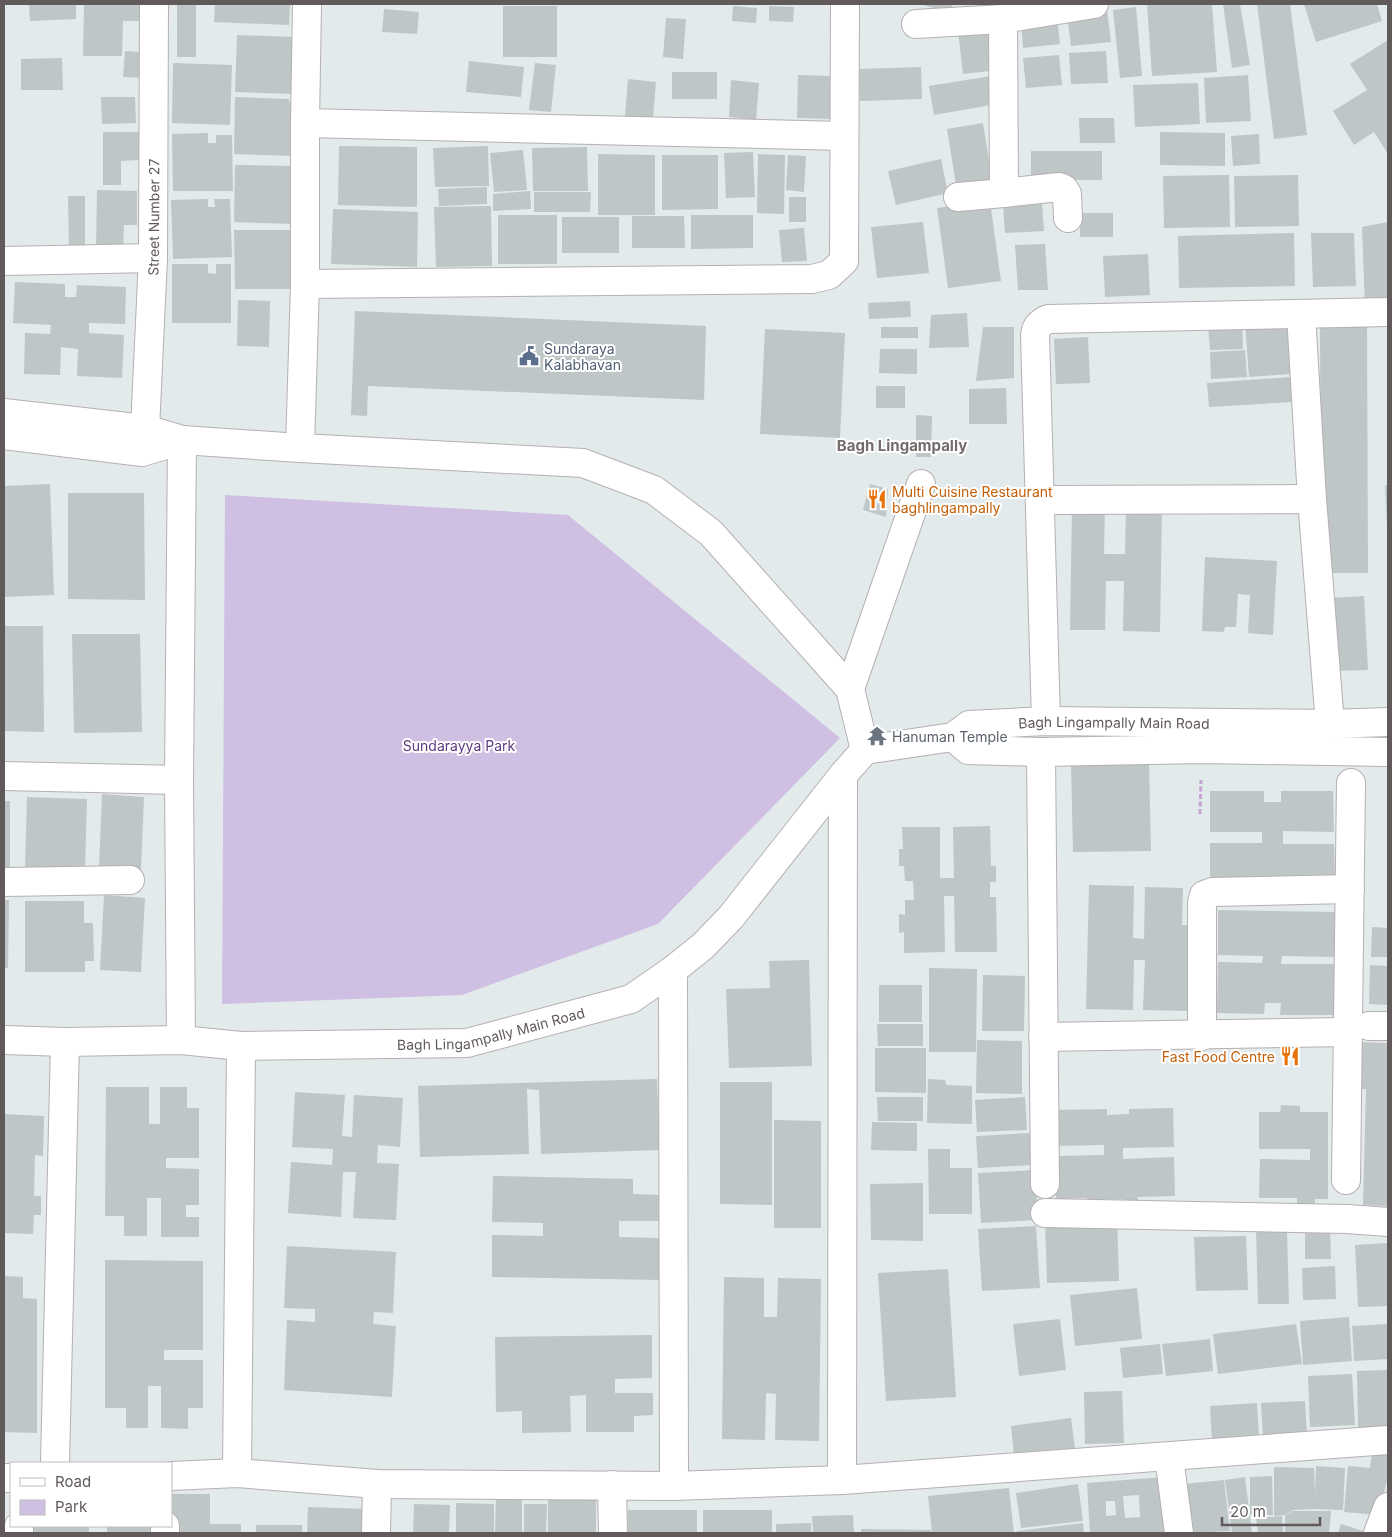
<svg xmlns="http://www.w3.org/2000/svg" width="1392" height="1537" font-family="Inter,sans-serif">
	<rect width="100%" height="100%" fill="#e2eaec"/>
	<path fill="#cfbfe2" d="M225 495 568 515 840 738 658 924 462 995 222 1004Z"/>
	<path fill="#bec6c7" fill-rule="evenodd" d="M29 4H76V19L30 21Z
		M84 4H140L139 21H123L122 56H83Z
		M177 4H196V57H177Z
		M215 4H290L289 25 214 22Z
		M920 4H953L950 13Z
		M1147 4H1212L1217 72 1152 76Z
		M1223 4H1240L1250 65 1232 68Z
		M1257 4H1290L1307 135 1274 139Z
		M1304 4H1377L1382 21 1316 42Z
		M503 6H557V57H503Z
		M733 6 757 8 756 23 732 21Z
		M769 6 794 7 793 22 769 21Z
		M1136 7 1142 76 1120 78 1113 10Z
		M384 9 419 12 417 34 382 32Z
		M1107 10 1111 42 1071 46 1067 14Z
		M666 18 686 19 683 59 663 57Z
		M1057 18 1060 44 1023 48 1021 22Z
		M995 28 999 70 963 74 958 31Z
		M237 35 293 37 292 94 235 92Z
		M1388 40V154L1374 132 1354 145 1333 111 1367 90 1350 64Z
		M125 51 151 53 149 78 123 77Z
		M1106 51 1108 83 1071 84 1069 53Z
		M1059 55 1062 85 1026 88 1023 58Z
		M62 58 63 90H21V59Z
		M469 61 524 67 521 97 466 92Z
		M173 63 232 65 230 125 172 123Z
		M535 63 556 65 551 112 529 110Z
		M921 67 922 99 860 101 859 69Z
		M672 72H717V99H672Z
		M798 75 834 76 833 119 797 118Z
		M1248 75 1251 121 1206 123 1204 78Z
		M991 76 997 104 934 115 929 86Z
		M628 79 656 82 653 118 625 116Z
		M731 80 759 83 756 120 729 117Z
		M1198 83 1200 124 1135 127 1133 85Z
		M101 97H135L136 123 102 124Z
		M235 97 289 99V102H292V156L234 154Z
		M1079 118H1114L1115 143H1080Z
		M983 123 993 186 957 191 947 129Z
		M103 132H139V160L121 161V185H103Z
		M1160 132 1225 133V166L1160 165Z
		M208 133V143H216V135H232L233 191H173L172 134Z
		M1259 134 1260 164 1233 166 1231 136Z
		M339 146 417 147V207L338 205Z
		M488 146 489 186 435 187 433 148Z
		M587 147 588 191H533L532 148Z
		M523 150 527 190 494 192 490 153Z
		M1031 151H1102V180H1031Z
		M753 152 755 197 726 198 724 153Z
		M598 154 655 155V215H598Z
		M758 154 785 155 784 214 757 213Z
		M662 155H718V209L662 210Z
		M788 155 806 156 804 192 786 190Z
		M941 159 948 193 896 205 888 171Z
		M235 165 293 166V224L234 222Z
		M1229 175 1230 227 1164 228 1163 176Z
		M1298 175 1299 226 1235 227 1234 176Z
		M487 187V204L439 206 438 189Z
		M97 190 137 191V225H124L123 249 96 248Z
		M530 191 531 209 493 211V194Z
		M534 192H591L590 212H534Z
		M68 196H85V251H69Z
		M789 197H806V222H789Z
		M208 199V207H215L214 199H230L232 257 173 259 171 200Z
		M990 201 1001 281 948 288 937 208Z
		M1042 203 1044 231 1005 233 1003 204Z
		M491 206 492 266 436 267 434 207Z
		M333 209 418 212 417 267 331 264Z
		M1080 213H1113V237H1080Z
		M498 215H557V264H498Z
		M691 215H753V248L691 249Z
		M632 216H684L685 248H632Z
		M562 217H619V253H562Z
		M923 222 929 273 877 278 871 227Z
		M1388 222V305L1365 308 1362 227Z
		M804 228 807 261 782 262 779 230Z
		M234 230H290L291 289H235Z
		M1294 233 1295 286 1179 288 1178 236Z
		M1311 233H1354L1356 286 1313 287Z
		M1045 244 1048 290H1018L1015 245Z
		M1148 254 1150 295 1105 297 1103 256Z
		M172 264H208V273L216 274V264H231V323H172Z
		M15 282 65 284V297H76L77 285 126 287 125 324 89 323V333L124 335 122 378 77 376 78 349 61 347 60 375 24 374 25 333 50 334 51 325 13 323Z
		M238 300 270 301 269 347 237 346Z
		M910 301 911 317 869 319 868 303Z
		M355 311 706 326 704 400 368 386 367 416 351 415Z
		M967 313 969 347 929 348 931 315Z
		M1287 320 1290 374 1249 377 1245 322Z
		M1242 322 1243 349 1210 350 1208 324Z
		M1320 326H1367L1368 573H1321Z
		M881 327H918V338H881Z
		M983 327H1014V378L976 381Z
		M765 329 845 333 840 438 760 434Z
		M1088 337 1090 383 1056 384 1054 339Z
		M880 349H917V374L879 373Z
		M1245 350 1247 377 1211 379 1210 352Z
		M1291 377 1293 402 1209 407 1207 383Z
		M876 386H905V408H876Z
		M1006 388 1007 424H969V389Z
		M916 415 932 416 931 457H916Z
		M50 484 54 595 4 597V486Z
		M870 484 888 489 886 517 863 510Z
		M1385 485H1388V526H1387Z
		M68 493H144L145 600 68 599Z
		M1072 506 1105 507 1104 554H1125L1126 507 1162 508 1160 632 1123 631 1124 581H1106L1105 630H1070Z
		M1205 557 1277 561 1273 635 1248 633 1250 595 1238 594 1236 627H1225L1224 632 1202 631Z
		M1364 596 1368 670 1333 671 1329 598Z
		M4 626H43L44 732 4 731Z
		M72 634H140L142 732 74 733Z
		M882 729 878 740 871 732Z
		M1149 763 1151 851 1073 852 1071 764Z
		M1210 791H1264V802H1281V791H1333L1334 832 1283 831V844H1334L1335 879 1210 881V843H1262V832H1210Z
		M102 794 144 797 141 870 99 868Z
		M27 797 87 799 85 870 25 868Z
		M4 801H10V868H4Z
		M990 826 991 866H996V882H990V897H996L997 952H955L954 896H944L945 952 904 953V932L899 933V914L905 915V900H914L913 881H905L904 866H899V849H903L902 827H940V878H954L953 827Z
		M1089 885 1134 886 1133 938 1144 939 1145 887 1183 888 1182 925H1191L1189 1011 1143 1010 1145 960H1134L1133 1010 1086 1009Z
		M104 895 145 898 141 972 100 970Z
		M4 900H9L8 968H4Z
		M25 901H84V923H93L94 961H85V972H25Z
		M1218 910 1336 912V957L1282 956 1281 964H1336V1015H1280L1281 1003H1265L1264 1014 1217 1013 1218 962 1262 963 1263 956 1218 955Z
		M1372 927 1388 928V957H1371Z
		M809 960 812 1066 729 1068 726 989 770 988 769 961Z
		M1370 965 1388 966V1005L1369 1004Z
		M929 968 977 969 976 1052H929Z
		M983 975 1025 976 1024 1031H982Z
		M879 985H922V1022H879Z
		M877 1024H923V1046H878Z
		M977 1040 1022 1041V1094L976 1093Z
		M1360 1042 1388 1043V1206L1363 1205 1366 1089H1358Z
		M875 1048H926V1093L875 1092Z
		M657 1079 660 1150 541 1154 539 1090 527 1089 529 1154 420 1157 418 1086Z
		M928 1079 945 1080 946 1085 972 1086V1124L927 1123Z
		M720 1082H772V1205L720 1204Z
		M106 1087H149V1124H160V1087H187V1108H199V1158H166V1168L199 1169V1205H186V1217H199V1237H161V1198H147V1236H124V1216H105Z
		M295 1092 345 1095 342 1136 352 1137 354 1095 403 1098 400 1147 378 1145 377 1163 399 1164 396 1220 353 1218 356 1172H343L341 1217 288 1213 291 1162 332 1165 333 1149 292 1147Z
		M877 1097H923V1121H878Z
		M1025 1097 1027 1130 977 1132 975 1100Z
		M1281 1105 1300 1106V1112H1328V1199H1315V1205H1297V1198H1259L1260 1159 1310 1160V1149H1259V1112H1280Z
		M1173 1108 1174 1147 1123 1148V1159L1174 1157 1175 1196 1138 1197V1204H1123L1122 1199H1103V1205H1087V1198L1056 1199 1055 1156 1104 1155V1145L1055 1146 1054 1110 1107 1109V1115L1129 1114V1109Z
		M4 1114 44 1116 43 1156 35 1155 34 1196H41V1215H34L33 1234 4 1233Z
		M774 1120 821 1121V1228H774Z
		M872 1122 917 1123V1151L871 1150Z
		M1031 1133 1033 1165 978 1168 976 1136Z
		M928 1149H950V1168H972V1214H929Z
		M1035 1170 1038 1220 981 1223 978 1173Z
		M493 1176 633 1179V1194L661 1195V1221H619V1237L660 1238V1280L492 1277V1235L543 1236V1223L492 1222Z
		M923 1183V1241L871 1240 870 1184Z
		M1117 1217 1119 1281 1047 1283 1045 1220Z
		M1036 1226 1040 1288 982 1291 978 1229Z
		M1305 1227H1330L1331 1259H1305Z
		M1256 1231H1287L1289 1304H1258Z
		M1246 1236 1248 1290 1196 1291 1194 1237Z
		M1388 1243V1306L1358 1307 1355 1245Z
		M287 1246 396 1252 393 1313 374 1312 373 1324 396 1326 392 1397 284 1390 287 1320 315 1322V1309L284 1308Z
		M105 1260 203 1261V1350H164V1360H203V1408H188V1429L161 1428V1386H148V1428H126V1408H105Z
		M1335 1266 1336 1299 1303 1300 1302 1268Z
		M948 1269 956 1397 886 1401 878 1273Z
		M4 1276 23 1277V1298L37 1299V1433L4 1432Z
		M724 1277 764 1278V1317H777L778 1278 821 1279 819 1441 775 1440 776 1394 766 1393 765 1440 722 1439Z
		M1137 1288 1142 1339 1075 1346 1070 1295Z
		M1349 1317 1352 1361 1303 1365 1300 1321Z
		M1060 1319 1066 1370 1019 1376 1013 1324Z
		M1296 1324 1302 1364 1218 1374 1213 1334Z
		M1388 1324V1359L1354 1361 1352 1326Z
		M652 1335V1378L615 1379V1393H653V1415L634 1416V1432H586V1395L570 1396 571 1432 522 1433V1411L496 1412 495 1337Z
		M1210 1339 1213 1371 1166 1376 1162 1344Z
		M1160 1344 1163 1374 1123 1378 1120 1348Z
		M1388 1370V1429L1358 1430 1357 1371Z
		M1352 1374 1355 1425 1310 1427 1308 1376Z
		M1122 1391 1124 1443 1085 1444 1084 1392Z
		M1305 1401 1307 1436 1263 1437 1261 1403Z
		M1257 1403 1259 1439 1212 1441 1210 1406Z
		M1071 1418 1075 1449 1014 1456 1011 1426Z
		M1372 1452 1388 1455V1477L1378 1515 1344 1512 1348 1466 1370 1468Z
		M1316 1466 1345 1468 1343 1510 1314 1509 1293 1510 1286 1515 1274 1516V1467L1314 1468 1315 1494Z
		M1272 1476 1273 1515H1250V1477Z
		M1164 1477 1168 1532 1090 1533 1087 1483ZM1139 1495 1140 1517 1125 1518 1123 1496ZM1106 1501H1115L1116 1515 1106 1516Z
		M1245 1477 1252 1533H1232L1225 1480Z
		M1224 1480 1230 1531 1190 1533 1184 1484Z
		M1078 1484 1083 1521 1021 1528 1016 1493Z
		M1009 1488 1014 1533H932L928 1496Z
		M171 1494H210V1524H241V1533H168L171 1526Z
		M496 1496 522 1497V1533H495Z
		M548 1499 596 1500V1533H548Z
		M456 1503 494 1504V1533H456Z
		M414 1504 450 1505 449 1533H413Z
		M524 1504H547L546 1533H524Z
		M308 1507 368 1509 367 1533H307Z
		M628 1510H697V1533H628Z
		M703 1510H772V1533H703Z
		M1293 1511H1331L1329 1533H1285V1516Z
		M853 1515 854 1533H813L812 1516Z
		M1282 1516 1283 1533H1258L1256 1518Z
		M811 1523V1533H776V1524Z
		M1083 1523 1084 1533H1017V1531Z
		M1341 1524 1369 1533H1338Z
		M256 1525H302V1533H256Z
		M22 1526H89V1533H22Z
		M107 1526H158V1533H107Z
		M861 1529 931 1530V1533H861Z"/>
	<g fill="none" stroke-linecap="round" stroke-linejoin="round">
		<defs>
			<g id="minor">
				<path d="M916 24 1003 19 1094 4"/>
				<path d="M305 123 844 136"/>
				<path d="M1004 193 1059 187 1064 189 1067 194 1068 218"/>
				<path d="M958 197 1004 193 1003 19"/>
				<path d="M4 261 153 258"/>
				<path d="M305 284 812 279 829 275 844 261 845 4"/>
				<path d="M1301 314 1312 499 1330 724"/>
				<path id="s1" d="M145 429 153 258 154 4"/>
				<path d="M300 448 305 284V123L307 4"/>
				<path d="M1041 500 1312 499"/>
				<path d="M850 689 921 484"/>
				<path d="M1046 721 1035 335C1036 326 1040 323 1048 319L1388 312"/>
				<path d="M1041 752 1045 1184"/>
				<path d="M4 776 179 780"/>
				<path d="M4 882 130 880"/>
				<path d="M673 970 674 1486"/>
				<path d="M1369 1026H1388"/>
				<path d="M1202 1036V903L1204 895 1212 892 1350 889"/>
				<path d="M1043 1037 1347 1032"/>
				<path d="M181 1040 179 780 182 440"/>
				<path d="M1346 1180 1351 783"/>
				<path d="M1045 1213 1347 1219 1388 1222"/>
				<path d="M1169 1457 1179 1533"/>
				<path d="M55 1463 65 1042"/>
				<path d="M237 1473 241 1046"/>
				<path d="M171 1476 237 1473 377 1484 674 1486 842 1480 1388 1440"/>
				<path d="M4 1478H11"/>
				<path d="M842 1480 843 775"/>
				<path d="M612 1485 613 1533"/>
				<path d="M19 1533V1526"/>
				<path d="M165 1533V1526"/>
				<path d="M376 1533 377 1484"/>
				<path d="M1378 1533 1388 1507"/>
			</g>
			<g id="tertiary">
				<path d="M4 413 145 429 182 440 300 448 583 463 654 490 711 533 850 689 865 750"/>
				<path d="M4 435 142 452 182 440"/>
				<path d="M953 737 968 750 1041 752 1201 749 1388 752"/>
				<path id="s2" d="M953 737 969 725 1046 721 1330 724 1388 722"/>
				<path d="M865 750 953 737"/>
				<path id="s3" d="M4 1040 65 1042 181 1040 241 1046 467 1043 631 999 673 970 703 946 731 917 843 775 865 750"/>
			</g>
		</defs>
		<use href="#minor" stroke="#b6b0af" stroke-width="30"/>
		<use href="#tertiary" stroke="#b6b0af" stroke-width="30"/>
		<path stroke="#c5a4d3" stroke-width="3" stroke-dasharray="5 2.5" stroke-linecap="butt" d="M1200 814 1201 780"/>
		<use href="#minor" stroke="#fff" stroke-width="28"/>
		<use href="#tertiary" stroke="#fff" stroke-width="28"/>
	</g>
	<defs>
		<symbol id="civic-bare" viewBox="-9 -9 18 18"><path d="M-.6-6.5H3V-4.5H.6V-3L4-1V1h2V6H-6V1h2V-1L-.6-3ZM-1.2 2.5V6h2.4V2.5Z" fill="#5c6f8a" stroke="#fff" stroke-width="2.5" paint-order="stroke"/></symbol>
		<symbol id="restaurant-bare" viewBox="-9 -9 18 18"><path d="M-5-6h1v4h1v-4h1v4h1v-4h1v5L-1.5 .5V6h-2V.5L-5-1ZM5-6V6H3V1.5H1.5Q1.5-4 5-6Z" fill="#e8710a" stroke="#fff" stroke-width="2.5" paint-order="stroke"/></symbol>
		<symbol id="temple-bare" viewBox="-9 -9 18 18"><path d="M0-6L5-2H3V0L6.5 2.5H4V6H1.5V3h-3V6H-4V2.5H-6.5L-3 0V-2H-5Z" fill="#6b7280" stroke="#fff" stroke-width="2.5" paint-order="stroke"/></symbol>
	</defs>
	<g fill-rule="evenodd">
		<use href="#civic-bare" x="515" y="342" width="28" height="28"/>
		<use href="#restaurant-bare" x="863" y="485" width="28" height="28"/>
		<use href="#temple-bare" x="863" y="722" width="28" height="28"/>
		<use href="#restaurant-bare" x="1276" y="1042" width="28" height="28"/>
	</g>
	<g text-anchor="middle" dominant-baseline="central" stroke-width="4" stroke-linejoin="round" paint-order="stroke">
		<g font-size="14" fill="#625a5a" stroke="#fff">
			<text stroke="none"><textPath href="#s1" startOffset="212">Street Number 27</textPath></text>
			<text stroke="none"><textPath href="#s2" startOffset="165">Bagh Lingampally Main Road</textPath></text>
			<text stroke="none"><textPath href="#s3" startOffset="489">Bagh Lingampally Main Road</textPath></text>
		</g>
		<g font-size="14" fill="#4e5e75" stroke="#fff" text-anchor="start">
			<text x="544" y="348">Sundaraya<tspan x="544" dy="16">Kalabhavan</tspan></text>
		</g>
		<g font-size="14" fill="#c56008" stroke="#fff" text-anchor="start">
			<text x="892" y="491">Multi Cuisine Restaurant<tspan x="892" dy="16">baghlingampally</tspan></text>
			<text x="1275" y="1056" text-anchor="end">Fast Food Centre</text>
		</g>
		<g font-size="14" fill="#5b616d" stroke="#fff" text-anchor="start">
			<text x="892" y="736">Hanuman Temple</text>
		</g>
		<g font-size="14" fill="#5d3a81" stroke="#fff">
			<text x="459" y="745">Sundarayya Park</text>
		</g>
		<g font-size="15" font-weight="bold" fill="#736b6c" stroke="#fff">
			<text x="902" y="445">Bagh Lingampally</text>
		</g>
	</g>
	<rect width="1392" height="1537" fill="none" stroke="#625a5a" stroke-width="10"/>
	<rect x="10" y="1462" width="162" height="65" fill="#ffffff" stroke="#c0bdbd"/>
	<rect x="20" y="1478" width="25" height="8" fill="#ffffff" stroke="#c0bdbd"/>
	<text x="55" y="1487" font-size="15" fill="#625a5a">Road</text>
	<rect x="20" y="1500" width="25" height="15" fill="#cfbfe2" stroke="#c0bdbd"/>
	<text x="55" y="1512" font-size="15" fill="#625a5a">Park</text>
	<path d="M1222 1517v8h98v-8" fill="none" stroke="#625a5a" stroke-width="2.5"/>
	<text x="1230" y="1517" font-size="15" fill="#625a5a" stroke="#ffffff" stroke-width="4" paint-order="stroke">20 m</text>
</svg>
